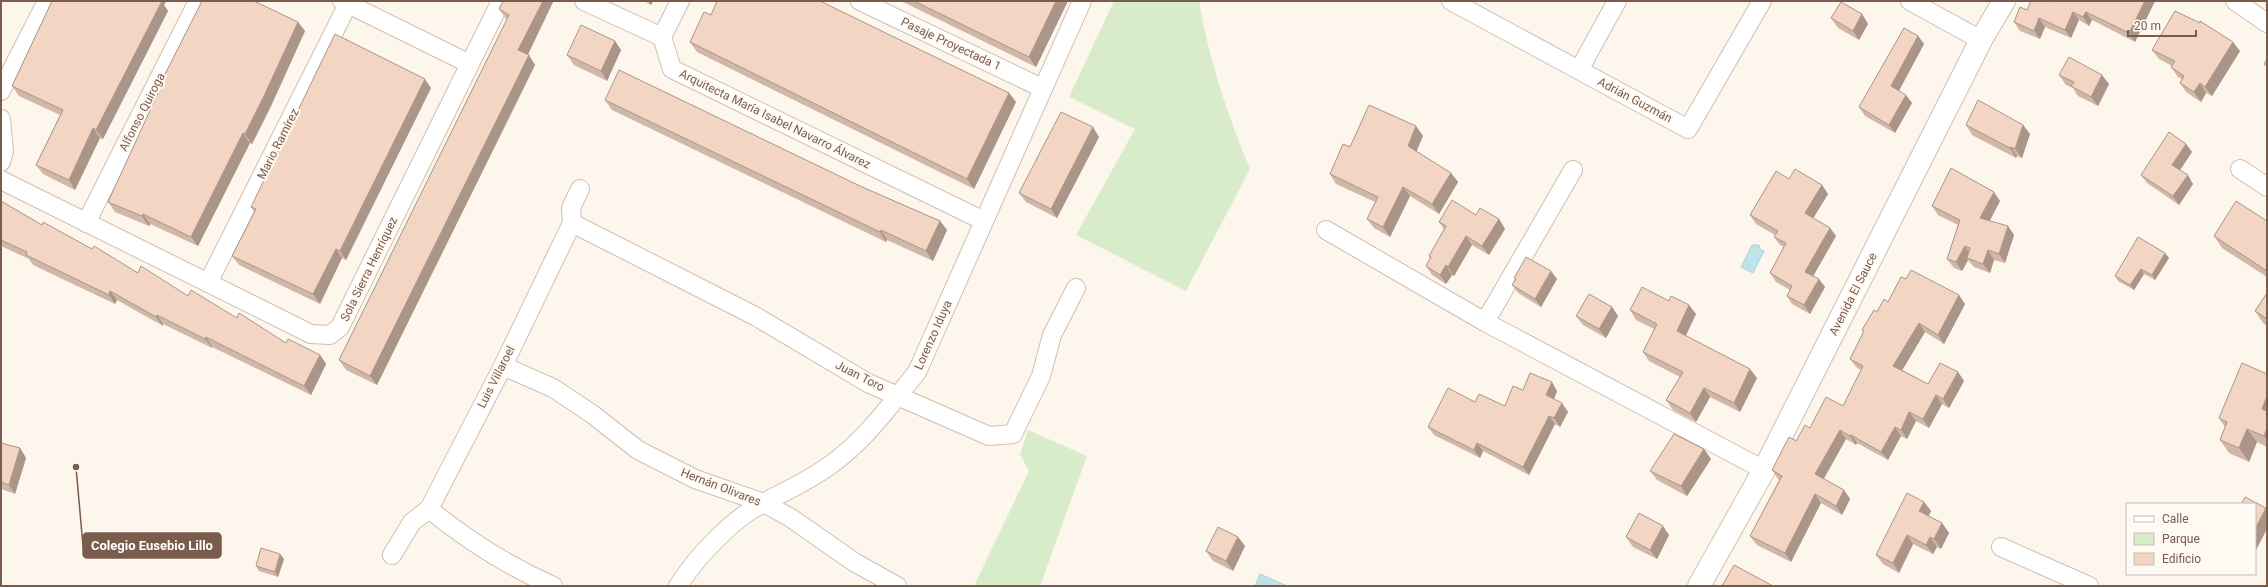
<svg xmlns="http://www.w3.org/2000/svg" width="2268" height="587" font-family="Roboto,sans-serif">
	<rect width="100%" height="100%" fill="#fdf6ec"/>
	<path fill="#d8ecc9" d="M1114 1H1199C1209 60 1227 114 1250 169L1186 291 1076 235 1135 129 1069 97Z
		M1028 430 1087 456 1040 586H974L1029 471 1020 454Z"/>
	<path fill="#bfe3e8" stroke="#a5d3da" d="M1752 245H1759L1760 249 1764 251 1753 273 1741 267Z
		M1260 574 1287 586H1255Z"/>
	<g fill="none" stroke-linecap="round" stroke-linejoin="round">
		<defs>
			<path id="minor" d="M342 1 470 64
				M584 1 662 37 672 69 984 221
				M860 1 1042 88
				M1451 1 1688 129 1762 1
				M1910 1 1981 40
				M2235 1 2267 23
				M662 37 680 1
				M1579 70 1617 1
				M1 91 47 1
				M1 119 4 151 1 162
				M2240 169 2267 187
				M1 180 311 334 330 335 340 327 501 1
				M86 223 198 1
				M572 223 755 316 868 383 989 436 1013 434 1041 376 1052 335 1076 288
				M1326 230 1485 322 1764 470
				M208 283 348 4
				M1485 322 1573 170
				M503 366 553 388 592 414 638 450 695 479 764 503 791 518 854 562 897 586
				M429 509C467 540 508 566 553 586
				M2001 547 2089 586
				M392 555 412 522 429 509 503 366 572 223 571 208 580 189
				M678 586C697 556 733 518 765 502 788 490 812 479 833 463 867 438 891 404 917 372L1082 1"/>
			<path id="tertiary" d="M1699 586 1764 470 1981 40 2004 1"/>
		</defs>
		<use href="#minor" stroke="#d1beb0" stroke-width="20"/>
		<use href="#tertiary" stroke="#d1beb0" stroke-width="24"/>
		<use href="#minor" stroke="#fff" stroke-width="18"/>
		<use href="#tertiary" stroke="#fff" stroke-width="22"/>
	</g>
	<path fill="#d1b7a8" d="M52 1H166L164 5 168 11 103 139 100 138 75 190 43 174 36 165 60 115 19 96 12 86Z
		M644 1H653L651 5Z
		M901 1H1068L1036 67Z
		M2155 1 2135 42 2092 20 2089 26 2079 20 2071 38 2045 27 2040 39 2020 31 2014 22 2027 10 2053 2Z
		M553 2 528 55 535 65 377 385 346 370 339 360 507 20 506 19 499 9Z
		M1862 14 1868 24 1859 40 1838 28 1831 18Z
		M711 15 1009 93 1016 102 974 189 697 52 690 42Z
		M305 31 271 106 252 144 250 143 198 246 150 224 149 226 115 212 108 202 158 94 156 92Z
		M1918 36 1924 44 1899 91 1912 103 1895 133 1865 116 1859 107Z
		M615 41 621 50 607 81 574 65 567 55Z
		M2152 50 2240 51 2212 96 2206 93 2201 102 2186 92 2180 83 2182 79 2178 77 2171 67 2172 66 2159 59Z
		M2059 75 2109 84 2098 106 2078 96 2073 88 2066 85Z
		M431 88 346 260 342 258 320 304 239 265 232 256 254 212 251 207Z
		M605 100 860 186 940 221 947 230 933 261 887 240 886 242 612 110Z
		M1966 125H2023L2030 134 2022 158 2017 156 2016 158 1972 135Z
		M1416 126 1423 136 1416 151 1451 173 1458 182 1439 214 1410 196 1390 237 1374 228 1367 219 1375 202 1336 184 1330 174 1350 147Z
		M1099 137 1057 218 1026 202 1019 193Z
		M2186 144 2192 152 2180 170 2193 184 2179 205 2147 183 2141 175Z
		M1789 179 1822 185 1828 194 1813 218 1830 228 1836 236 1813 276 1825 287 1810 314 1792 304 1787 296 1790 290 1776 282 1770 273 1784 247 1780 245 1774 237 1775 235 1756 224 1750 215Z
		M1 201 42 225 138 273 188 296 237 318 286 343 320 355 326 364 311 395 212 347V348L163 324V326L117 300 115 304 33 265 29 259 1 246Z
		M2000 201 1990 221 2008 226 2014 235 2005 263 1994 260 1990 273 1974 267 1968 260 1962 271 1954 268 1947 259 1958 225 1938 215 1932 206Z
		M1476 215 1499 219 1505 229 1489 255 1472 245 1454 276 1452 275 1446 284 1432 275 1426 266 1430 258 1429 256 1444 229 1439 222Z
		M2267 221V277L2222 248 2214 236Z
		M2169 258 2155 280 2144 274 2134 290 2118 281 2115 276Z
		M1514 278 1557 279 1541 307 1518 293 1512 285 1515 279Z
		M2267 293V326L2263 323 2255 311Z
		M1669 301 1696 314 1686 336 1757 378 1740 412 1710 397 1696 422 1673 410 1666 400 1680 377 1649 361 1643 352 1654 329 1636 320 1630 310Z
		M1888 302 1965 304 1944 344 1925 332 1902 370 1928 384 1958 372 1964 381 1949 408 1942 404 1929 428 1916 421 1907 439 1901 436 1888 460 1857 443 1856 445 1846 439 1824 479 1844 490 1850 499 1842 515 1821 503 1791 562 1757 545 1750 536 1779 480 1778 479 1772 470 1796 441 1810 428 1843 406 1861 370 1856 367 1850 359 1864 332 1862 330 1877 312Z
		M1612 307 1618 316 1606 338 1583 325 1576 316Z
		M2267 374V447L2257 442 2249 462 2229 453 2220 440 2225 427 2219 418Z
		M1523 390 1557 391 1554 399 1568 412 1560 427 1555 424 1529 475 1483 451 1480 458 1434 435 1428 427 1475 402 1505 406Z
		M1 443 20 448 26 458 15 494 1 489Z
		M1704 449 1711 459 1687 496 1657 480 1650 471Z
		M1924 502 1931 511 1928 516 1942 523 1949 533 1941 549 1937 547 1933 554 1913 544 1899 573 1883 564 1876 555Z
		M1669 535 1657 559 1633 547 1626 537Z
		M1238 537 1245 546 1233 571 1213 561 1206 551Z
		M280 554 284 559 278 577 259 571 256 566Z"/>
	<path fill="#aa9588" d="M158 1H166L164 5 168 11 103 139 96 130Z
		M543 1H553V2L525 60 518 50Z
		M648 1H653L651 5Z
		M1056 1H1068L1036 67 1029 57Z
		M2145 1H2155L2135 42 2129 33Z
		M2073 12 2079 20 2071 38 2065 30Z
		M2086 12 2092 20 2089 26 2083 17Z
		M1862 14 1868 24 1859 40 1853 31Z
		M2039 18 2045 27 2040 39 2034 31Z
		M298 22 305 31 271 106 252 144 245 134Z
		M1918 36 1924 44 1897 94 1891 86Z
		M615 41 621 50 607 81 601 71Z
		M2233 42 2240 51 2212 96 2205 87Z
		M529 55 535 65 377 385 370 376Z
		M2102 75 2109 84 2098 106 2091 97Z
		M425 79 431 88 346 260 340 251Z
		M2200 83 2206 93 2201 102 2194 92Z
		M1009 93 1016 102 974 189 967 179Z
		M1906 95 1912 103 1895 133 1889 125Z
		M2023 125 2030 134 2022 158 2015 149Z
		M1416 126 1423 136 1415 155 1408 146Z
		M1093 127 1099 137 1057 218 1051 209Z
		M93 128 100 138 75 190 69 180Z
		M243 133 250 143 198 246 191 237Z
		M2186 144 2192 152 2178 173 2172 165Z
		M2011 147 2017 156 2016 158 2010 148Z
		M1451 173 1458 182 1439 214 1432 204Z
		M2188 175 2193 184 2179 205 2173 196Z
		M1822 185 1828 194 1811 222 1805 213Z
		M1403 187 1410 196 1390 237 1383 227Z
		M1994 192 2000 201 1986 227 1980 218Z
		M143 214 150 224 149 226 142 216Z
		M1499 219 1505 229 1489 255 1482 246Z
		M940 221 947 230 933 261 926 251Z
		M2008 226 2014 235 2005 263 1999 254Z
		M1830 228 1836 236 1811 280 1805 272Z
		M881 230 887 240 886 242 880 232Z
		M1466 236 1472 245 1454 276 1448 267Z
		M1965 246 1971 255 1967 258 1968 260 1962 271 1956 262Z
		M336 249 342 258 320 304 313 294Z
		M1988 250 1994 260 1990 273 1983 264Z
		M2165 253 2169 258 2155 280 2152 275Z
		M1446 265 1452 275 1446 284 1440 275Z
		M2141 269 2144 274 2134 290 2130 285Z
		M1551 271 1557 279 1541 307 1535 299Z
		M1819 279 1825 287 1810 314 1804 305Z
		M110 291 117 300 115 304 109 295Z
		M1959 295 1965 304 1944 344 1938 335Z
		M1689 305 1696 314 1683 341 1677 331Z
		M1612 307 1618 316 1606 338 1599 329Z
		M157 315 163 324V326L156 317Z
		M1919 323 1925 332 1900 374 1893 366Z
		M206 337 212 347V348L205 339Z
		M320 355 326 364 311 395 304 386Z
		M1750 369 1757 378 1740 412 1734 403Z
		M1958 372 1964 381 1949 408 1943 399Z
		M1552 382 1557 391 1552 404 1546 395Z
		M1704 388 1710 397 1696 422 1690 413Z
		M1936 395 1942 404 1929 428 1923 419Z
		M2267 396V416L2262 409Z
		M1562 403 1568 412 1560 427 1554 418Z
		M1909 412 1916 421 1907 439 1901 430Z
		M1549 416 1555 424 1529 475 1523 467Z
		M1895 427 1901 436 1888 460 1881 452Z
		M2267 428V440L2264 436Z
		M2247 429 2257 442 2249 462 2239 448Z
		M1840 430 1846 439 1821 483 1815 474Z
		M1851 435 1857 443 1856 445 1850 436Z
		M1477 443 1483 451 1480 458 1474 450Z
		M20 448 26 458 15 494 9 485Z
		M1704 449 1711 459 1687 496 1681 486Z
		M1844 490 1850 499 1842 515 1836 506Z
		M1815 494 1821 503 1791 562 1785 553Z
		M1924 502 1931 511 1926 521 1919 511Z
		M2266 508 2267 510V529L2255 552V529Z
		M1942 523 1949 533 1941 549 1934 539Z
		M1663 526 1669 535 1657 559 1650 550Z
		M1907 535 1913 544 1899 573 1893 563Z
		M1238 537 1245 546 1233 571 1226 561Z
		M1930 537 1937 547 1933 554 1926 545Z
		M280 554 284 559 278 577 275 572Z"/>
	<path fill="#f3d5c3" stroke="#aa9588" d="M52 1H162L96 130 93 128 69 180 36 165 63 110 12 86Z
		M202 1H254L298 22 264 96 245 134 243 133 191 237 143 214 142 216 108 202 158 93 156 92Z
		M503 1H543L518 50 529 55 370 376 339 360 509 15 499 9Z
		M717 1H820L1009 93 967 179 690 42 704 12 711 15Z
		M914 1H1056L1029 57Z
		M2031 1H2051L2053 2 2054 1H2145L2129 33 2086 12 2083 17 2073 12 2065 30 2039 18 2034 31 2014 22 2020 7 2027 10Z
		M1841 2 1862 14 1853 31 1831 18Z
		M2175 11 2200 23V21L2233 42 2205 87 2200 83 2194 92 2180 83 2184 76 2171 67 2175 61 2152 50Z
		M581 25 615 41 601 71 567 55Z
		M1904 28 1918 36 1891 86 1906 95 1889 125 1859 107Z
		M335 34 425 79 340 251 336 249 313 294 232 256 256 209 251 207Z
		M2069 57 2102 75 2091 97 2071 86 2074 82 2059 75Z
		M2267 59V67L2264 64Z
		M619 70 860 186 940 221 926 251 881 230 880 232 605 100Z
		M1978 100 2023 125 2015 149 2011 147 2010 148 1966 125Z
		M1369 105 1416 126 1408 146 1451 173 1432 204 1403 187 1383 227 1367 219 1378 197 1330 174 1343 144 1350 147Z
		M1061 112 1093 127 1051 209 1019 193Z
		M2169 132 2186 144 2172 165 2188 175 2173 196 2141 175Z
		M1951 168 1994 192 1980 218 2008 226 1999 254 1988 250 1983 264 1967 258 1970 248 1965 246 1956 262 1947 259 1960 220 1932 206Z
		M1795 169 1822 185 1805 213 1830 228 1805 272 1819 279 1804 305 1787 296 1792 286 1770 273 1786 243 1774 237 1778 231 1750 215 1776 171 1789 179Z
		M1452 200 1476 215 1480 208 1499 219 1482 246 1466 236 1448 267 1446 265 1440 275 1426 266 1431 257 1429 256 1446 226 1439 222Z
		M1 201 42 225 43 222 92 249 94 246 138 273 141 266 188 296 191 290 237 318 239 313 286 343 288 339 320 355 304 386 206 337 205 339 157 315 156 317 110 291 109 295 26 255 27 252 1 240Z
		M2236 201 2267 221V271L2214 236Z
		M2138 237 2165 253 2152 275 2141 269 2130 285 2115 276Z
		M1526 257 1551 271 1535 299 1512 285 1516 279 1514 278Z
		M1911 270 1959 295 1938 335 1919 323 1893 366 1928 384 1940 363 1958 372 1943 399 1936 395 1923 419 1909 412 1901 430 1895 427 1881 452 1851 435 1850 436 1840 430 1815 474 1844 490 1836 506 1815 494 1785 553 1750 536 1782 476 1772 470 1789 437 1796 441 1805 425 1810 428 1826 397 1843 406 1863 366 1850 359 1864 331 1862 330 1874 310 1877 312 1884 299 1888 302 1901 277 1906 279Z
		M1642 287 1669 301 1671 296 1689 305 1677 331 1750 369 1734 403 1704 388 1690 413 1666 400 1683 372 1643 352 1657 324 1630 310Z
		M2267 293V319L2255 311Z
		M1589 294 1612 307 1599 329 1576 316Z
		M2242 363 2267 374V396L2262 409 2267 411V428L2264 436 2247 429 2239 448 2220 440 2227 422 2219 418Z
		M1530 373 1552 382 1546 395 1562 403 1554 418 1549 416 1523 467 1477 443 1474 450 1428 427 1448 388 1475 402 1479 394 1505 406 1513 386 1523 390Z
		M1674 434 1704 449 1681 486 1650 471Z
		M1 443 20 448 9 485 1 482Z
		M1907 493 1924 502 1919 511 1942 523 1934 539 1930 537 1926 545 1907 535 1893 563 1876 555Z
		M2245 497 2266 508 2255 529V504H2241Z
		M1639 513 1663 526 1650 550 1626 537Z
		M1218 527 1238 537 1226 561 1206 551Z
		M261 548 280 554 275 572 256 566Z
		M1734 565 1773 586H1722Z"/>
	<g text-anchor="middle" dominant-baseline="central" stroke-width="4" stroke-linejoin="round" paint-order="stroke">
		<g font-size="12" fill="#7a5c4d" stroke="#fffaf3">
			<text transform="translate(951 44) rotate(25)">Pasaje Proyectada 1</text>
			<text transform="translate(1635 100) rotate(28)">Adrián Guzmán</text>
			<text transform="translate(142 112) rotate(-63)">Alfonso Quiroga</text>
			<text transform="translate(775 119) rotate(26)">Arquitecta María Isabel Navarro Álvarez</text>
			<text transform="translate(278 144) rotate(-63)">Mario Ramírez</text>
			<text transform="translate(369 269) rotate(-64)">Sola Sierra Henríquez</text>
			<text transform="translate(1853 294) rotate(-63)">Avenida El Sauce</text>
			<text transform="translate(933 335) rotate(-66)">Lorenzo Iduya</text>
			<text transform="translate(860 376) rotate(27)">Juan Toro</text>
			<text transform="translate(496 377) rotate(-63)">Luis Villaroel</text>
			<text transform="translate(721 487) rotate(21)">Hernán Olivares</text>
		</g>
	</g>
	<path fill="none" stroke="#7a5c4d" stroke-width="1.5" d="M76 467L83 546"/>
	<circle fill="#7a5c4d" stroke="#fffaf3" stroke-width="1.5" cx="76" cy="467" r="4"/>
	<rect fill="#7a5c4d" stroke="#7a5c4d" stroke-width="1.5" x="83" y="533" width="138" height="25" rx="4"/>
	<g font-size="13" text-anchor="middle" font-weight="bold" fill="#fff">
		<text x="152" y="550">Colegio Eusebio Lillo</text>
	</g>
	<rect width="2268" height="587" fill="none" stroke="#7a5c4d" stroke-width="4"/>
	<rect x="2126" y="503" width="130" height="72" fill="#fffaf3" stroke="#cabbb1"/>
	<rect x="2134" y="516" width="20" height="6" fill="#ffffff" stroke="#cabbb1"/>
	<text x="2162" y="523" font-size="12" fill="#7a5c4d">Calle</text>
	<rect x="2134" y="533" width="20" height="12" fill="#d8ecc9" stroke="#cabbb1"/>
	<text x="2162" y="543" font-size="12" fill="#7a5c4d">Parque</text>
	<rect x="2134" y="553" width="20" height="12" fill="#f3d5c3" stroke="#cabbb1"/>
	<text x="2162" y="563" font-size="12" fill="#7a5c4d">Edificio</text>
	<path d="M2128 30v6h68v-6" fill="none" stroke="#7a5c4d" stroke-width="2"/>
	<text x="2134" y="30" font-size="12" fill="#7a5c4d" stroke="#fffaf3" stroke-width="3" paint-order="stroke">20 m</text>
</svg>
